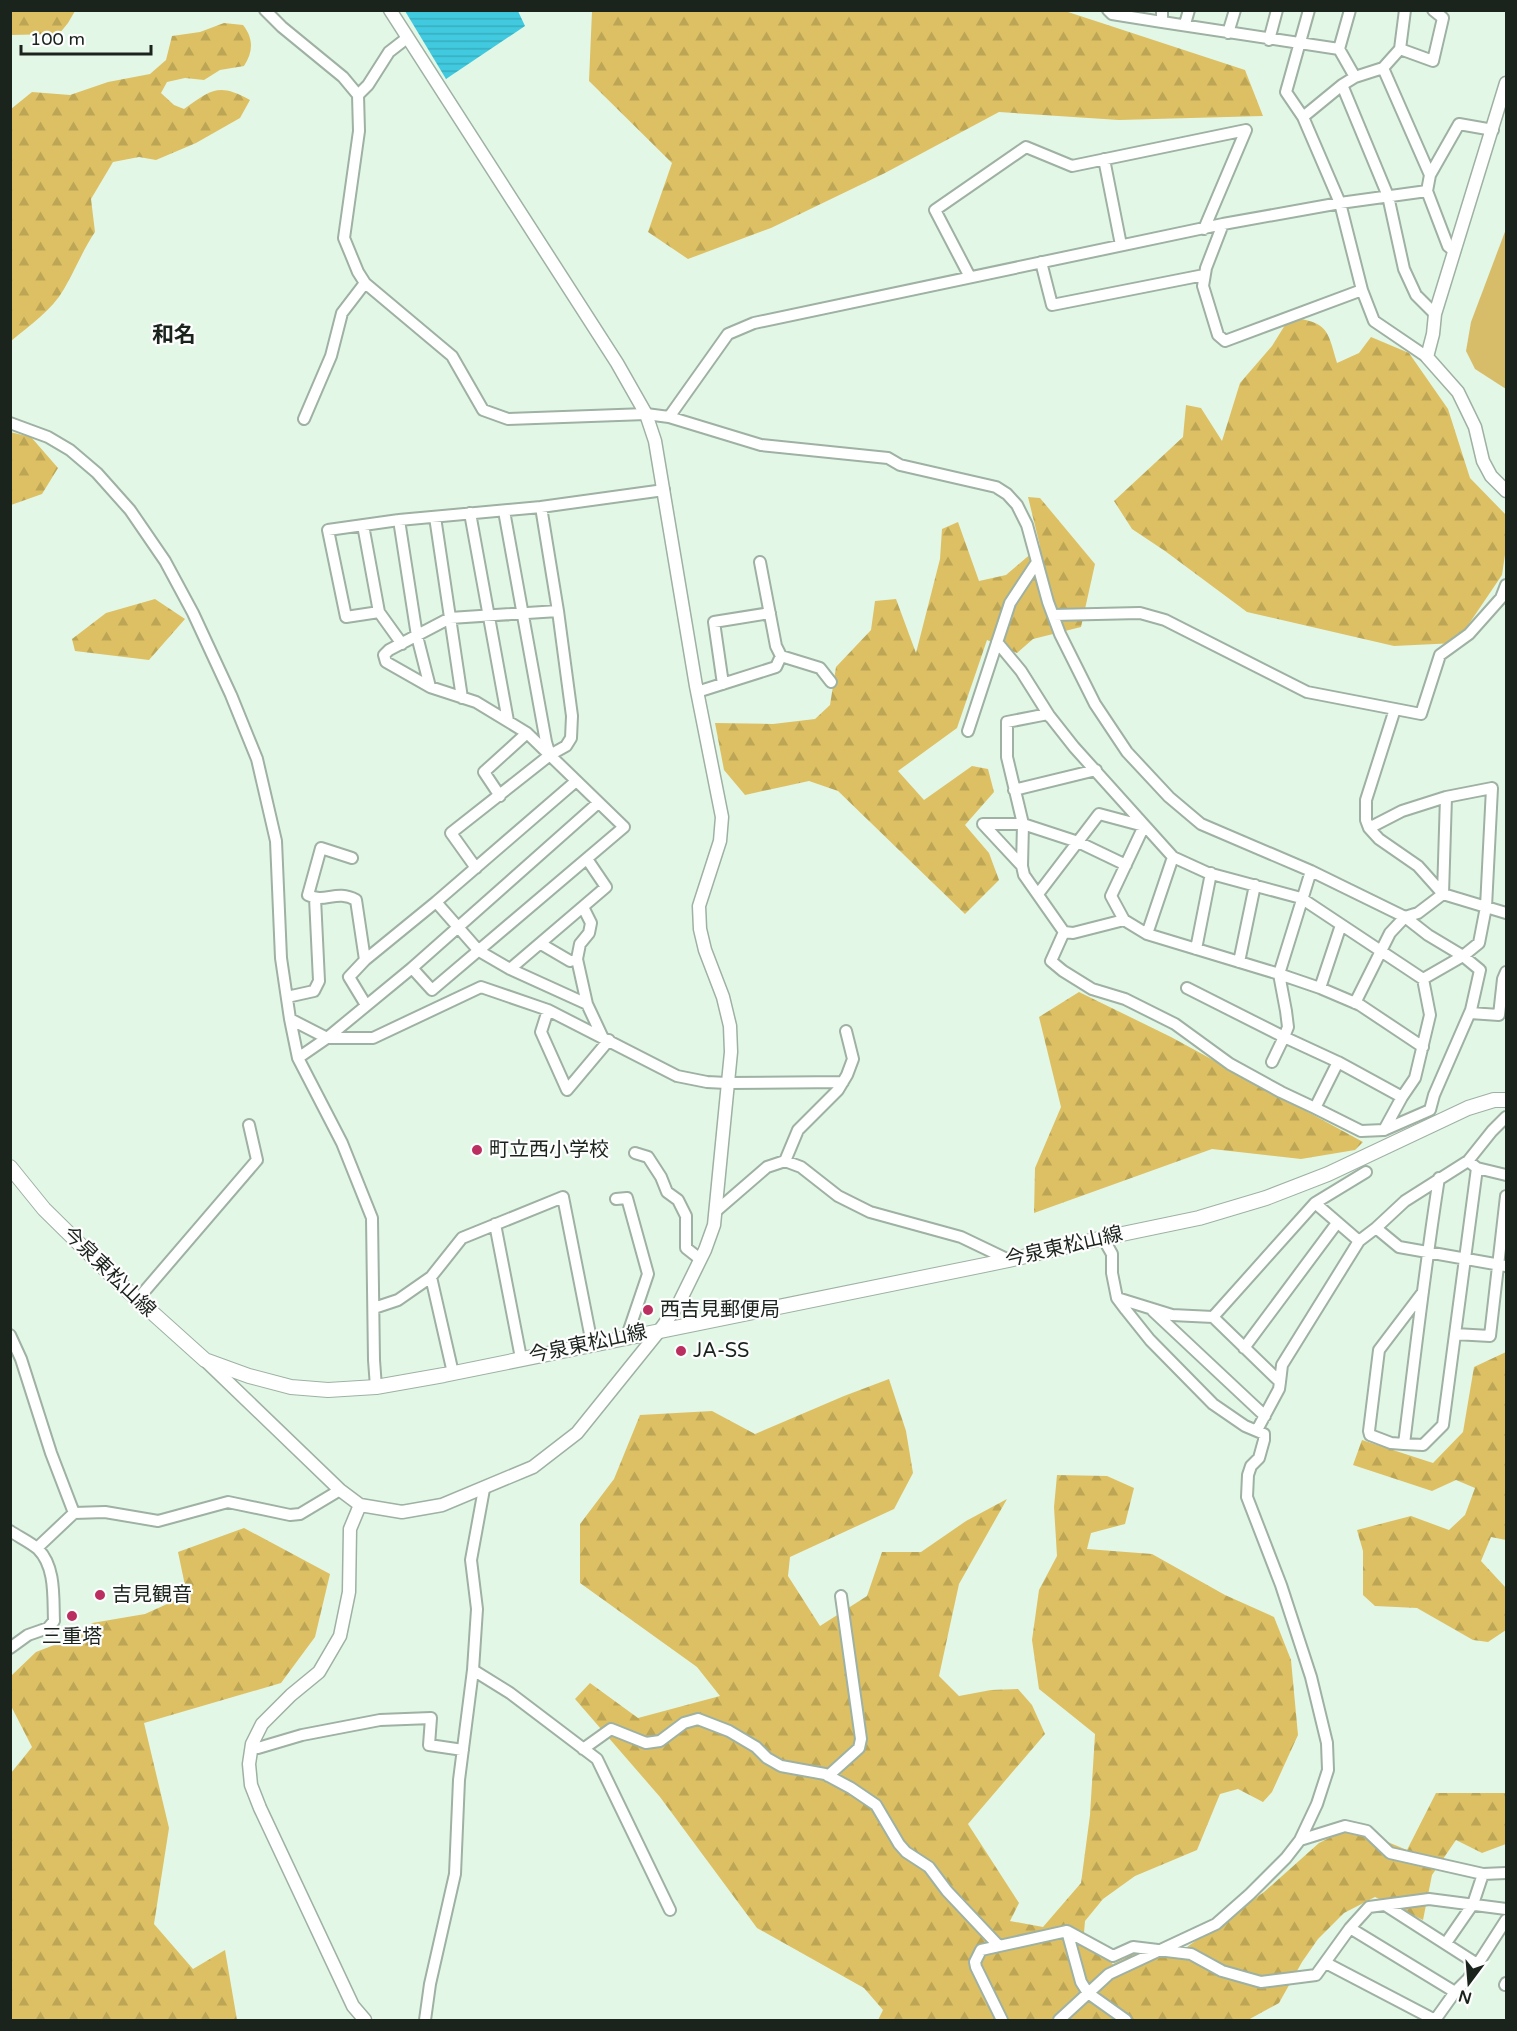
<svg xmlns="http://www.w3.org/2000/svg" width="1517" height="2031" font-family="'Varela Round','Noto Sans JP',sans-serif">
	<defs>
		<pattern id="forest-firs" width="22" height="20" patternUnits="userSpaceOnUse" patternTransform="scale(1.5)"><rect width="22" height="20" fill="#ddc063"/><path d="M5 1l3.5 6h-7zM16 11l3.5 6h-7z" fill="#bda556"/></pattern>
		<pattern id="water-rules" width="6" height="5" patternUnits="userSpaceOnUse" patternTransform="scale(1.5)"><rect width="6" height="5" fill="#41cadf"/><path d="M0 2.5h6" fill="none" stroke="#38adbf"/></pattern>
	</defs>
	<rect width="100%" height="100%" fill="#e3f7e7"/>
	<path fill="url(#forest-firs)" d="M10 11 11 10 75 11 68 23 59 34 11 35Z
		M1065 11 1245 70 1263 116 1119 120 999 112 885 173 771 228 688 259 648 232 672 163 589 81 592 11Z
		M224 23 243 25C254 39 253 52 244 66L220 70 204 80 185 78 167 82 161 93 174 105 184 109C212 89 219 83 250 100L240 118 196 143 156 160 139 157 113 162 91 199 95 232C83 250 75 270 64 289 52 310 29 326 11 341V109L32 92 70 95 108 82 150 74 166 60 172 36 200 32Z
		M1290 317C1328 323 1327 328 1337 363L1359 353 1371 337 1409 353 1448 409 1470 478 1506 515V548L1502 575 1456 643 1394 646 1247 612 1165 551 1132 529 1114 501 1183 437 1186 405 1201 408 1222 441 1240 383 1272 346Z
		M10 432 31 437 58 468 42 494 11 505Z
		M1028 497 1040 498 1095 564 1081 627 1033 639 1017 653 987 640 957 728 898 771 924 800 972 766 988 769 994 792 965 825 989 853 999 880 965 914 838 791 809 781 745 795 724 770 715 723 773 724 815 719 830 705 836 667 871 630 875 601 896 599 916 653 940 559 942 529 958 522 979 581 1006 575 1040 546Z
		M155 599 185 619 149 660 75 651 72 639 106 613Z
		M1079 992 1171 1037 1363 1142 1355 1150 1301 1159 1212 1149 1034 1213 1035 1168 1061 1107 1039 1017Z
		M1506 1352V1540L1491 1537 1481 1561 1506 1588V1630L1488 1642 1473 1640 1417 1608 1375 1606 1363 1595V1551L1357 1530 1411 1516 1449 1530 1465 1515 1475 1488 1456 1480 1432 1491 1353 1465 1362 1440 1433 1463 1463 1432 1474 1367Z
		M889 1379 906 1431 913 1473 894 1509 790 1557 788 1576 820 1626 867 1596 882 1552H921L966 1521 1007 1499 959 1584 939 1676 959 1696 991 1690 1018 1689 1032 1705 1045 1734 968 1824 1019 1903 1010 1921 1043 1927 1081 1883 1090 1815 1095 1734 1039 1689 1032 1640 1039 1590 1057 1556 1054 1507 1057 1475 1107 1476 1134 1488 1125 1524 1091 1533 1087 1549 1152 1554 1225 1595 1274 1617 1291 1660 1298 1735 1272 1792 1263 1802 1238 1789 1220 1794 1197 1850 1135 1876 1103 1899 1085 1921 1083 1945 1113 1964 1144 1949 1173 1957 1264 1892 1319 1843 1351 1827 1407 1850 1436 1793H1506V1844L1482 1853 1456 1840 1432 1875 1423 1920 1375 1897 1344 1913 1318 1939 1302 1962 1279 2003 1248 2020H878L883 2010 864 1988 757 1928 660 1797 575 1699 590 1683 638 1718 720 1696 697 1667 580 1583V1524L614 1479 640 1415 712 1411 755 1434 844 1396Z
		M244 1528 330 1574 315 1637 281 1683 144 1723 169 1828 154 1924 193 1969 225 1950 237 2020H11V1773L32 1747 11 1706 12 1675 36 1652 80 1635 92 1623 145 1614 187 1595 178 1552Z"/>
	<path fill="#d7bd6a" d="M1506 229V389L1475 369 1466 351 1471 322Z"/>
	<path fill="url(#water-rules)" d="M405 11H518L525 26 446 79Z"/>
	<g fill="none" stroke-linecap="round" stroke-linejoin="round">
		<defs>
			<path id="minor" d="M265 10 282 27 343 77 358 95 359 131 344 238 358 272 365 283 452 356 483 410 508 419 646 414 669 417 761 445 888 458 900 465 996 487 1007 494 1017 505 1027 525 1048 602 1060 634 1095 704 1127 752 1169 797 1201 824 1311 871 1405 917 1428 935 1463 956 1480 970 1471 1010 1434 1095 1430 1110 1384 1130 1402 1097 1415 1078 1430 1015 1423 979 1463 956 1479 943 1486 907 1492 788 1446 797
				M1108 10 1112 14 1162 22
				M1162 10V22L1339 49
				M1309 10 1286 92 1303 117 1340 203 1362 290 1374 321 1427 357
				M1350 10 1339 49 1355 77
				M1185 24 1189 10
				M1228 33 1235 10
				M1269 40 1277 10
				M1400 49 1433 61 1443 18 1433 10
				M1383 68 1430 175 1427 191 1448 246 1453 250
				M1342 85 1388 196 1404 269 1416 295 1435 314
				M358 95 368 85 389 52 407 38
				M1303 117 1342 85 1355 77 1383 68 1400 49 1405 10
				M1104 159 1121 245
				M1430 175 1459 124 1493 130
				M1223 224 1206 268 1203 286 1218 335 1225 341 1362 290
				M1041 262 1052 305 1204 275
				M970 277 935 210 1026 147 1072 166 1246 130 1204 229
				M669 417 728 334 754 323 1223 224 1340 203 1427 191
				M304 419 331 356 342 313 365 283
				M10 423 48 437 70 450 97 473 130 510 165 561 193 613 231 695 257 759 276 841 281 958 290 1019 298 1058 342 1143 372 1218 374 1360 376 1387
				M541 507 558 611
				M504 511 546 742 549 752
				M470 513 508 721
				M435 517 462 698
				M399 520 417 636 430 687
				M363 525 379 612 402 644
				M760 562 776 646 781 656 820 668 831 682
				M379 612 346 617 328 530 399 520 541 507 664 490
				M1053 615 1140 613 1165 620 1307 692 1421 714 1440 655 1469 634 1501 598 1506 585
				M997 642 1021 671 1050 717
				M723 684 714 622 770 613
				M697 692 776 667 781 656
				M1395 709 1366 800V820L1369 828 1379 839 1418 866 1443 894 1506 913
				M968 731 1010 603 1037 562
				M1014 790 1096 770
				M500 796 484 772 527 733
				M1144 826 1111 896 1124 920 1147 934 1279 974 1320 988 1360 1005 1423 1047
				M352 858 321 848 308 895C325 904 336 889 356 900L365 960 349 977 366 1005
				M1022 866 983 824H1023L1078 842 1126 865
				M1311 871 1279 974 1286 1011 1288 1027 1284 1037 1338 1062 1402 1097
				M1038 894 1099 814 1144 826
				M436 902 479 951 510 969 587 1004
				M1124 920 1073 933 1064 932 1024 875 1022 866 1023 824 1007 757V722L1048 714 1074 747 1173 857 1208 873 1301 898 1423 979
				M1064 932 1051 961 1063 971 1092 989 1125 999 1175 1024 1230 1064 1281 1092 1315 1108 1338 1062
				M1147 934 1173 857
				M541 944 570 961 577 959 587 1004 602 1036
				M1196 949 1211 873
				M577 959 580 944 589 933 591 923 583 907
				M365 960 436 902 575 782
				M1239 962 1255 885
				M412 968 432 990 624 827 527 733 476 702 430 687 386 662 384 655 389 650 450 618 558 611 572 716 571 738 566 746 550 755 451 833 476 868
				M510 969 606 887 587 859
				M1187 988 1284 1037 1272 1062
				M1320 988 1341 925
				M287 997 314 991 319 981 315 898
				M1355 1003 1390 933 1405 917 1418 913 1443 894 1446 797 1402 811 1369 828
				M548 1010 541 1032 567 1090 609 1040
				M1470 1013 1499 1015 1503 979 1506 972
				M290 1019 327 1038 412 968 598 803
				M298 1058 327 1038H373L481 987 548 1010 677 1076 707 1082 727 1083 843 1082
				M1315 1108 1361 1131 1384 1130
				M1506 1117 1492 1131 1468 1161 1405 1201 1376 1228 1399 1247 1506 1266
				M635 1153 648 1157 661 1177 667 1192 678 1200 686 1216V1248L700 1259
				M785 1161 798 1130 838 1090 847 1075 853 1059 846 1031
				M1477 1168 1506 1175
				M616 1199 627 1198 648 1274 627 1336
				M715 1212 767 1167 785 1161 801 1167 838 1196 870 1212 961 1237 1009 1260
				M495 1224 521 1358
				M1359 1241 1315 1203 1366 1172
				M431 1277 453 1373
				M1423 1292 1379 1350 1369 1431 1370 1435 1391 1443 1404 1444C1415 1355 1425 1266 1439 1178
				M1117 1298 1172 1315 1213 1317 1280 1382 1279 1389 1257 1430
				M137 1300 257 1160 249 1125
				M374 1308 398 1300 431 1277 462 1238 563 1197 592 1344
				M1153 1311 1265 1416
				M1213 1317 1315 1203
				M1455 1334 1490 1336 1506 1196
				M10 1335 21 1359 51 1453 74 1513
				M1244 1348 1337 1223
				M1280 1382 1282 1365 1359 1241 1376 1228
				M1404 1444 1423 1445 1443 1425 1477 1168 1468 1161
				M10 1531C19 1537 30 1542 38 1549 56 1567 53 1598 54 1621L48 1628 28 1635 10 1648
				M37 1548 74 1513 105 1512 158 1521 228 1502 290 1515 300 1514 340 1490
				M473 1670 510 1693 597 1759 670 1910
				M252 1744 258 1748 302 1735 380 1720 431 1718 429 1745 463 1750
				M583 1749 611 1729 646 1743 660 1741 684 1723 698 1719 729 1731 756 1747 767 1758 781 1766 825 1774 851 1788 876 1805 899 1844 906 1852 929 1867 947 1891 998 1945
				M828 1776 859 1748 861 1739 841 1596
				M1300 1840 1345 1826 1367 1831 1390 1853 1483 1874 1506 1873
				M1385 1905 1477 1964
				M1350 1928 1455 1992
				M1067 1931 1113 1956 1133 1947 1191 1954 1222 1971 1261 1982 1316 1975 1350 1928 1369 1907 1429 1899 1506 1909
				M1446 1943 1473 1904 1483 1874
				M1326 1963 1435 2020 1455 1992 1468 1979 1506 1920
				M1505 1985 1506 1983
				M425 2020 430 1984 455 1874 459 1780 473 1670 477 1609 471 1560 484 1489
				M1002 2020 976 1967 975 1962 981 1950 1067 1931 1081 1982 1088 1993 1126 2020
				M1059 2020 1109 1974 1216 1924 1250 1894 1286 1858 1300 1840 1317 1804 1328 1770 1327 1743 1311 1677 1281 1585 1247 1497 1248 1475 1251 1466 1259 1458 1264 1440V1434L1245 1426 1213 1404 1150 1340 1126 1310 1117 1298 1112 1273V1254L1103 1238"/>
			<path id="tertiary" d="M1506 83 1435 314 1433 334 1427 357 1458 392 1475 427 1483 461 1491 476 1506 491
				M206 1361 340 1490 360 1505 402 1512 442 1505 533 1467 577 1433 660 1330 678 1305 705 1250 714 1225 731 1052 730 1026 723 997 705 950 700 929 699 906 720 841 722 817 696 686 655 441 646 414 617 363 390 10
				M360 1505 350 1529 349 1592 340 1636 319 1672 291 1695 262 1724 252 1744 249 1764 251 1785 260 1808 353 2006 365 2020"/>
			<path id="secondary" d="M10 1167 44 1209 116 1280 205 1360 249 1376 291 1387 328 1390 376 1387 444 1375 1009 1260 1103 1238 1199 1218 1266 1198 1328 1174 1468 1108 1494 1100H1506"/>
		</defs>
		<use href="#minor" stroke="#9eb1a2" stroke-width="14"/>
		<use href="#tertiary" stroke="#9eb1a2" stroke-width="15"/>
		<use href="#secondary" stroke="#9eb1a2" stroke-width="16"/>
		<use href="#minor" stroke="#fff" stroke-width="10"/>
		<use href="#tertiary" stroke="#fff" stroke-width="12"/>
		<use href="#secondary" stroke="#fff" stroke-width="14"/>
	</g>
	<g fill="#bb2e60" stroke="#fefefe" stroke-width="2">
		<circle cx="477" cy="1150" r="6"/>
		<circle cx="648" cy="1310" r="6"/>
		<circle cx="681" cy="1351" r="6"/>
		<circle cx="100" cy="1595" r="6"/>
		<circle cx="72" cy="1616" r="6"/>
	</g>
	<g text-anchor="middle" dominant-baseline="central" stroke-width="4.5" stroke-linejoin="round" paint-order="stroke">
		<g font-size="20" fill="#1b231d" stroke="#fefefe" text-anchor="start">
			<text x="489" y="1150">町立西小学校</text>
			<text x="660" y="1310">西吉見郵便局</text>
			<text x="693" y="1351">JA-SS</text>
			<text x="112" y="1595">吉見観音</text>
			<text x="72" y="1637" text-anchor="middle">三重塔</text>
		</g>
		<g font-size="20" fill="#1b231d" stroke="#fefefe">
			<text transform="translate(1064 1247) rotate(-13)">今泉東松山線</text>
			<text transform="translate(109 1272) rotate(44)">今泉東松山線</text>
			<text transform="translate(588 1344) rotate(-12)">今泉東松山線</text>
		</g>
		<g font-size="22" font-weight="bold" fill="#1b231d" stroke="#fefefe">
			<text x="174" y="335">和名</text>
		</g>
	</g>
	<rect width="1517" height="2031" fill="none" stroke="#1b231d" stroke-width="24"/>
	<g transform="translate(1469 1983) rotate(196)" stroke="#fefefe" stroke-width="4.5" paint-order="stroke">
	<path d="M0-4.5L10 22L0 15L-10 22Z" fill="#1b231d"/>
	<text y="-9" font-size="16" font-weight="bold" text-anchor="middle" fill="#1b231d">N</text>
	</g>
	<path d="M21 45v9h130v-9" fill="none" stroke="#1b231d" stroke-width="3"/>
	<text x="30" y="45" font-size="18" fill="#1b231d" stroke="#fefefe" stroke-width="4.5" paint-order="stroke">100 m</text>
</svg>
